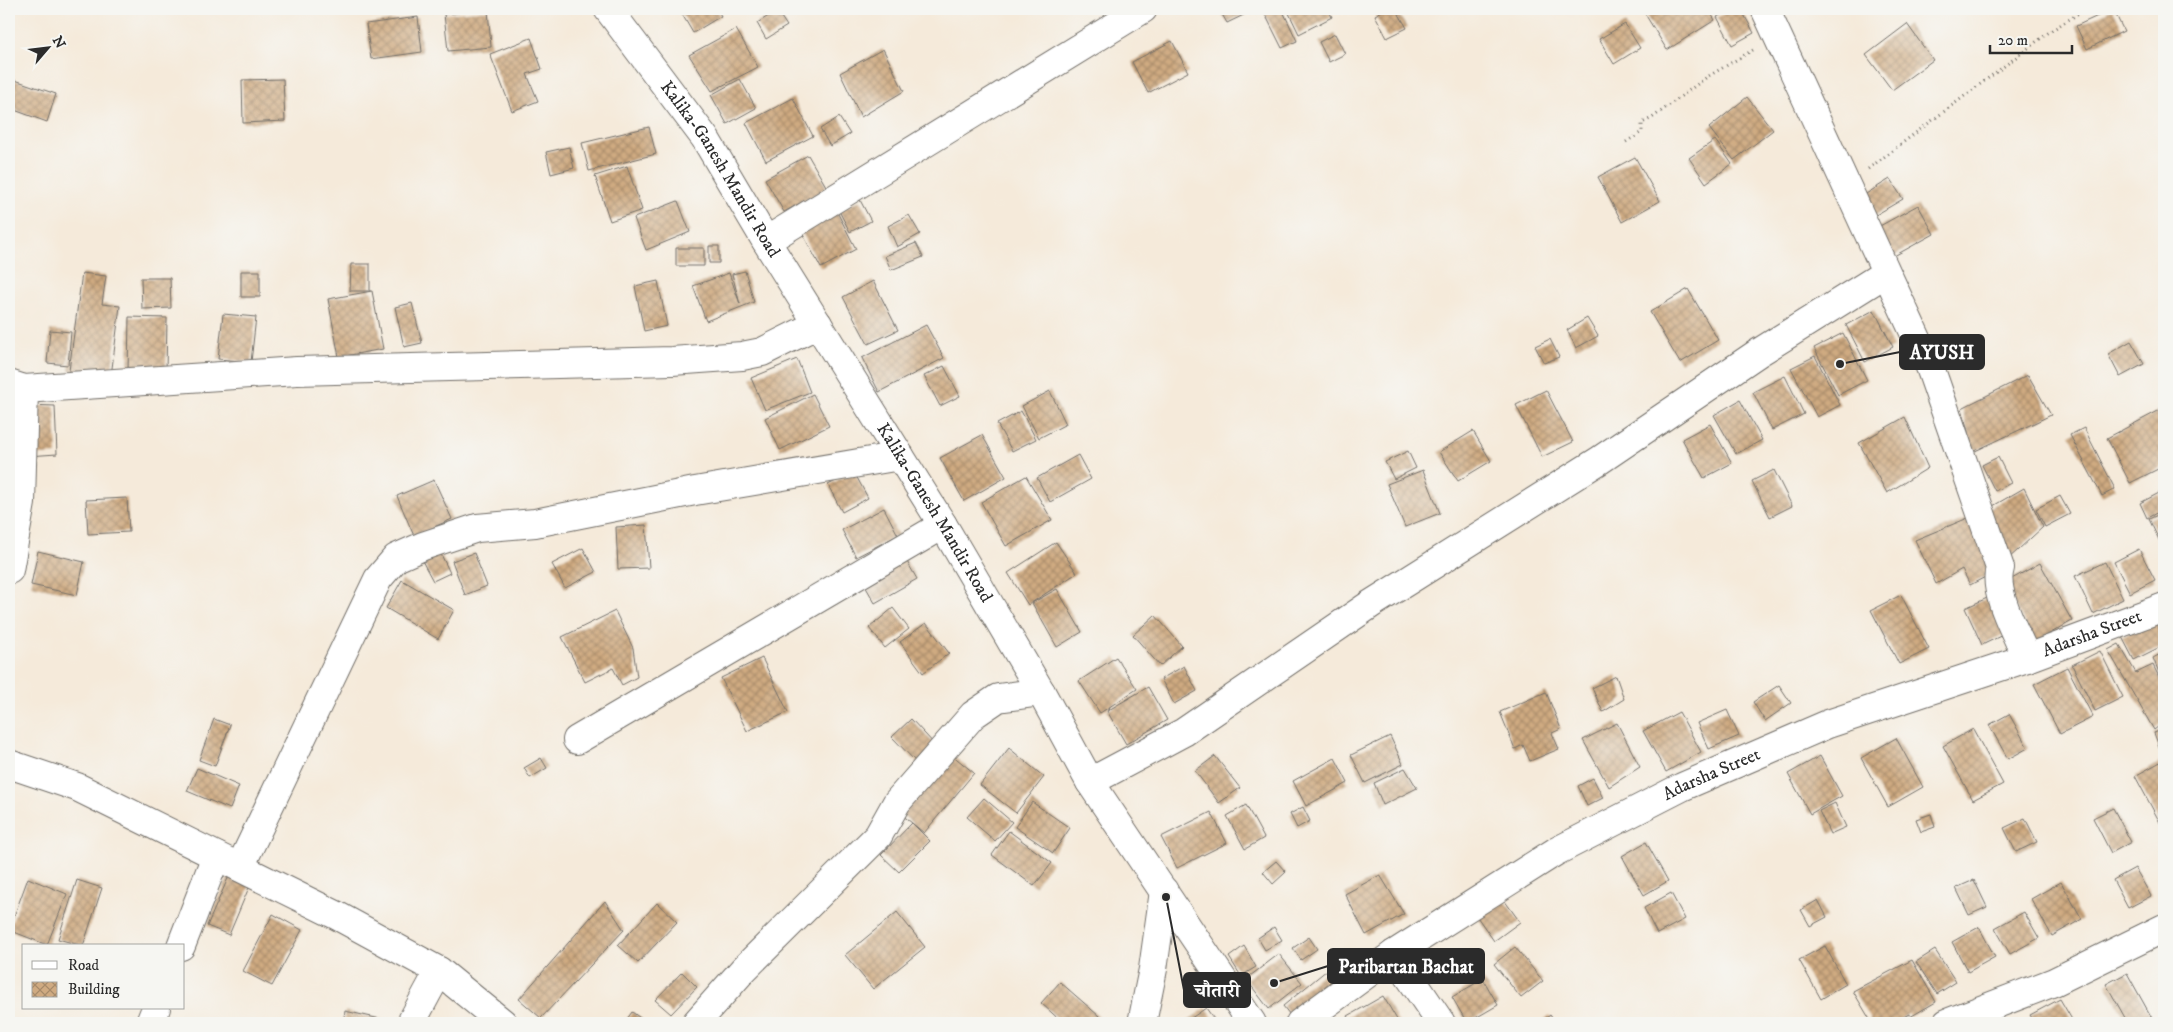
<svg xmlns="http://www.w3.org/2000/svg" width="2173" height="1032" font-family="'IM FELL DW Pica','Noto Serif Devanagari',serif">
	<defs>
		<pattern id="building-cross-hatch" width="8" height="8" patternUnits="userSpaceOnUse" patternTransform="scale(1.25)"><rect width="8" height="8" fill="#cfaa81"/><path d="M0 0l8 8M0 8l8-8" fill="none" stroke="#a88b6a"/></pattern>
	</defs>
	<rect width="100%" height="100%" fill="#f6f6f2"/>
	<filter id="ink" filterUnits="userSpaceOnUse"><feTurbulence type="fractalNoise" baseFrequency=".02" numOctaves="2"/><feDisplacementMap in="SourceGraphic" scale="10" xChannelSelector="R" yChannelSelector="G"/><feConvolveMatrix kernelMatrix="1 2 1 2 8 2 1 2 1" color-interpolation-filters="sRGB"/></filter>
	<filter id="wash" filterUnits="userSpaceOnUse"><feTurbulence type="fractalNoise" baseFrequency=".0096" numOctaves="4" result="noise"/><feDisplacementMap in="SourceGraphic" scale="20" xChannelSelector="R" yChannelSelector="G"/><feGaussianBlur stdDeviation="1.12" result="paint"/><feColorMatrix in="noise" values="0 0 0 0 0 0 0 0 0 0 0 0 0 0 0 0 0 1.4 0 .05"/><feComposite in="paint" operator="in"/></filter>
	<g filter="url(#wash)">
		<rect width="100%" height="100%" fill="#f5eada"/>
		<g id="blocks">
			<path fill="url(#building-cross-hatch)" d="M679 9H717L721 16 693 33Z
				M1219 9H1256L1227 23Z
				M1270 9H1282L1297 41 1282 48 1264 12Z
				M1287 9H1328L1332 17 1299 34Z
				M1386 9H1396L1407 28 1387 38 1375 15Z
				M1642 9H1708L1715 20 1667 50Z
				M1732 9H1741L1754 33 1732 45 1717 17Z
				M2113 9 2124 31 2087 49 2076 26Z
				M488 10 491 47 448 51 444 14Z
				M777 11 787 26 766 39 757 23Z
				M418 17 422 52 371 59 366 24Z
				M1625 24 1640 48 1614 64 1599 39Z
				M1907 24 1933 60 1892 90 1866 55Z
				M736 29 758 67 712 91 689 55Z
				M1335 34 1345 54 1329 62 1319 42Z
				M531 38 542 69 527 74 538 101 512 111 490 54Z
				M1172 41 1188 72 1148 93 1132 62Z
				M883 49 904 91 861 117 840 73Z
				M9 78 56 94 47 122 9 108Z
				M283 79 285 121 243 123 242 80Z
				M740 79 756 108 727 124 711 95Z
				M1747 97 1773 130 1734 160 1709 128Z
				M793 98 813 136 766 161 746 123Z
				M839 117 850 134 830 146 820 129Z
				M649 127 656 154 589 171 582 143Z
				M1715 140 1732 164 1706 183 1689 158Z
				M569 147 574 168 551 174 546 152Z
				M808 155 827 188 784 212 765 179Z
				M1635 157 1660 201 1622 222 1598 177Z
				M627 166 642 210 610 221 595 176Z
				M1890 179 1903 199 1874 216 1861 197Z
				M860 200 871 221 850 232 839 211Z
				M678 201 690 232 646 250 634 218Z
				M1918 205 1934 234 1894 256 1878 227Z
				M836 210 856 249 821 268 800 229Z
				M909 215 920 234 897 247 888 226Z
				M916 243 923 257 891 270 885 256Z
				M709 246H719V263H709Z
				M676 248H704V266H676Z
				M351 264H370V291H350Z
				M241 271H260V297H241Z
				M745 271 754 302 706 321 693 286 729 273 740 304 732 274Z
				M82 273 106 276 102 304 120 306 111 376 69 371Z
				M141 278H170L171 308 142 309Z
				M658 281 667 326 644 331 635 286Z
				M873 281 898 330 868 344 843 297Z
				M1688 289 1718 340 1680 363 1650 312Z
				M372 291 383 349 339 357 328 299Z
				M412 303 422 343 404 347 395 307Z
				M1874 310 1893 347 1865 362 1846 325Z
				M223 314 256 317 251 362 218 359Z
				M129 317 167 318 166 373 128 372Z
				M1587 318 1598 336 1576 348 1567 330Z
				M926 325 944 358 879 392 862 358Z
				M50 330 71 332 68 365 47 363Z
				M1843 333 1867 380 1838 395 1814 348Z
				M1550 339 1559 357 1544 363 1535 346Z
				M2131 341 2144 364 2120 377 2108 354Z
				M1815 356 1840 405 1817 417 1791 368Z
				M797 359 810 392 765 410 751 378Z
				M944 366 960 396 940 406 924 376Z
				M2028 375 2051 415 1973 452 1962 408Z
				M1785 376 1804 414 1772 430 1753 392Z
				M1546 390 1573 442 1542 457 1516 405Z
				M1050 391 1066 424 1039 438 1022 406Z
				M813 394 829 426 780 450 765 418Z
				M1740 400 1762 440 1736 454 1714 415Z
				M27 405 55 406 57 454 28 456Z
				M2160 410 2164 419V466L2130 483 2107 438Z
				M1021 411 1036 439 1012 451 997 424Z
				M1905 417 1928 468 1887 493 1859 443Z
				M1710 424 1732 463 1704 478 1682 439Z
				M2084 428 2115 489 2102 496 2070 435Z
				M1473 431 1491 461 1458 481 1439 452Z
				M982 435 1006 477 964 501 940 458Z
				M1408 451 1416 468 1394 479 1385 462Z
				M1078 455 1091 479 1050 502 1037 478Z
				M1998 457 2011 483 1995 491 1982 465Z
				M1423 470 1440 513 1405 527 1387 484Z
				M1774 470 1792 506 1770 517 1752 481Z
				M854 472 868 498 842 512 828 485Z
				M1026 476 1052 520 1006 546 981 502Z
				M434 480 452 519 414 536 397 496Z
				M2024 488 2043 527 2007 560 1986 510Z
				M2159 493 2164 503V509L2147 518 2140 503Z
				M2060 496 2070 514 2045 527 2036 509Z
				M127 498 129 532 88 534 86 500Z
				M884 508 898 535 856 557 842 530Z
				M2164 512V539L2160 542 2149 519Z
				M1968 518 1993 573 1970 585 1962 569 1936 584 1915 540Z
				M646 525 649 568 618 569 616 527Z
				M1056 542 1077 573 1028 605 1008 573Z
				M438 548 450 573 433 581 420 557Z
				M583 548 596 572 565 588 552 564Z
				M2139 549 2155 580 2130 593 2114 562Z
				M38 551 84 562 77 595 31 585Z
				M474 553 487 586 465 595 452 561Z
				M902 553 917 579 875 603 860 577Z
				M2105 562 2123 599 2093 614 2075 576Z
				M2040 563 2072 621 2035 642 2003 584Z
				M402 580 454 610 438 639 386 608Z
				M1057 589 1082 632 1057 647 1032 603Z
				M1996 594 2013 630 1982 645 1965 608Z
				M1901 595 1929 649 1899 664 1871 610Z
				M893 608 909 629 885 648 869 628Z
				M615 611 633 648 637 677 622 685 613 668 585 682 562 637Z
				M1155 615 1182 646 1160 666 1133 635Z
				M2156 622 2164 640V645L2134 660 2122 637Z
				M926 623 949 653 923 673 900 642Z
				M2119 644 2136 673 2153 665 2164 687V722L2154 730 2108 650Z
				M2100 651 2123 697 2095 711 2072 665Z
				M2164 652V673L2160 675 2153 658Z
				M1116 657 1137 689 1100 713 1079 681Z
				M762 658 788 712 747 731 721 678Z
				M1184 666 1197 691 1174 704 1161 679Z
				M2067 667 2093 717 2060 734 2034 684Z
				M1616 676 1624 699 1603 712 1592 688Z
				M1779 685 1791 703 1765 721 1753 702Z
				M1148 687 1167 720 1126 744 1107 711Z
				M1546 692 1561 729 1552 733 1559 749 1530 761 1523 745 1515 749 1500 712Z
				M1727 710 1739 736 1709 749 1697 723Z
				M1679 712 1701 752 1666 772 1643 731Z
				M2009 714 2028 748 2008 759 1989 725Z
				M214 719 230 725 215 766 199 760Z
				M911 719 937 747 918 764 892 737Z
				M1617 723 1640 767 1609 787 1583 740Z
				M1973 729 2003 784 1973 800 1943 746Z
				M2164 729V751L2161 752 2154 733Z
				M1390 736 1403 764 1365 783 1351 755Z
				M1896 738 1923 787 1888 807 1861 758Z
				M1009 748 1044 777 1016 813 980 785Z
				M951 754 974 773 924 833 901 814Z
				M1215 756 1240 788 1219 803 1195 771Z
				M1820 756 1842 796 1810 814 1788 774Z
				M541 758 547 768 530 778 524 768Z
				M1335 758 1348 783 1306 806 1293 781Z
				M2164 760V830L2135 776Z
				M197 768 239 786 230 809 187 791Z
				M1405 768 1417 788 1383 805 1374 783Z
				M1593 778 1603 798 1587 806 1578 786Z
				M984 798 1012 822 995 841 967 817Z
				M1032 802 1070 828 1053 853 1015 827Z
				M1835 803 1846 827 1830 834 1819 811Z
				M1246 805 1264 838 1245 849 1227 816Z
				M1303 807 1310 821 1297 828 1290 814Z
				M2113 808 2131 842 2111 853 2093 818Z
				M1211 812 1227 843 1177 868 1161 837Z
				M1931 814 1935 827 1921 832 1916 819Z
				M2025 818 2037 842 2016 852 2004 828Z
				M912 823 930 841 899 872 881 855Z
				M1009 831 1052 863 1034 886 992 855Z
				M1646 842 1668 881 1644 895 1622 856Z
				M1276 861 1286 872 1273 884 1263 872Z
				M2135 868 2151 896 2128 908 2113 880Z
				M1380 875 1404 914 1366 935 1345 894Z
				M229 876 250 885 229 935 207 926Z
				M28 878 67 894 47 945 9 930Z
				M77 880 102 888 83 946 58 939Z
				M1974 880 1987 907 1969 915 1956 888Z
				M2061 882 2082 919 2052 936 2031 899Z
				M1499 893 1520 922 1494 941 1473 911Z
				M1671 893 1685 919 1657 934 1644 908Z
				M1818 900 1827 917 1810 926 1801 910Z
				M605 901 624 930 541 1018 519 999Z
				M657 903 677 922 638 963 618 945Z
				M897 912 925 947 873 989 845 955Z
				M2024 912 2039 938 2010 954 1995 928Z
				M273 914 302 930 272 986 243 971Z
				M1274 927 1282 940 1265 950 1258 938Z
				M1979 927 1995 957 1968 972 1952 942Z
				M1309 937 1317 949 1301 960 1293 948Z
				M1244 946 1256 967 1241 976 1229 957Z
				M1825 946 1846 984 1821 999 1799 960Z
				M1515 947 1543 981 1521 998 1494 964Z
				M1935 950 1956 982 1937 994 1916 962Z
				M1279 954 1302 983 1269 1009 1246 979Z
				M1912 960 1936 1002 1910 1017 1909 1014 1893 1023H1872L1853 991Z
				M1333 965 1340 974 1290 1015 1283 1006Z
				M682 972 697 987 671 1014 655 1000Z
				M2127 973 2153 1020 2148 1023H2128L2106 984Z
				M1483 979 1498 1005 1467 1023 1452 997Z
				M1060 982 1099 1016 1093 1023H1063L1041 1003Z
				M1383 996 1399 1023H1352L1348 1016Z
				M2060 999 2074 1023H2035L2030 1015Z
				M1206 1008 1216 1022 1184 1023Z
				M345 1011 385 1020 384 1023H343Z
				M632 1012 647 1023H624Z
				M1550 1015 1556 1023H1540Z"/>
		</g>
	</g>
	<g filter="url(#ink)">
		<use href="#blocks" fill-opacity="0" stroke="#726e68" stroke-width="1"/>
		<g fill="none" stroke-linecap="round" stroke-linejoin="round">
			<defs>
				<g id="minor">
					<path id="s1" d="M608 9 705 138 766 241 943 525 1041 692 1090 782 1252 1023"/>
					<path d="M1765 9 1930 367 2000 568C1992 592 2017 635 2027 658"/>
					<path d="M766 241 1143 9"/>
					<path d="M9 384 24 389 297 371 672 361 742 356 762 352 818 324"/>
					<path d="M9 570 21 503 24 389"/>
					<path d="M577 740 943 525"/>
					<path d="M9 764 77 787 336 915 439 971 503 1023"/>
					<path d="M1090 782 1184 732 1371 604 1600 460 1758 353 1886 273"/>
					<path d="M240 867 378 579 396 558 423 546 477 528 535 523 695 491 900 456"/>
					<path d="M181 946 216 856"/>
					<path d="M1394 954 1441 1023"/>
					<path d="M150 1023 156 1008"/>
					<path d="M411 1023 439 971"/>
					<path d="M696 1023 743 970 878 836 897 802 973 715 998 698 1041 692"/>
					<path d="M1142 1023 1153 969 1164 891"/>
					<path id="s2" d="M1300 1023 1394 954 1555 852 1682 787 1828 724 2027 658 2164 607"/>
					<path d="M1947 1023 2054 982 2164 928"/>
				</g>
			</defs>
			<use href="#minor" stroke="#726e68" stroke-width="30"/>
			<path stroke="#726e68" stroke-width="3" stroke-dasharray="1 4" stroke-linecap="butt" d="M1626 142 1642 132V123L1652 118 1707 77 1753 50
				M1868 169 2052 30 2086 9"/>
			<use href="#minor" stroke="#fff" stroke-width="28"/>
		</g>
	</g>
	<g text-anchor="middle" dominant-baseline="central" stroke-width="4" stroke-linejoin="round" paint-order="stroke">
		<g font-size="18" fill="#2b2b2b" stroke="#f6f6f2">
			<text stroke="none"><textPath href="#s1" startOffset="196">Kalika-Ganesh Mandir Road</textPath></text>
			<text stroke="none"><textPath href="#s1" startOffset="601">Kalika-Ganesh Mandir Road</textPath></text>
			<text stroke="none"><textPath href="#s2" startOffset="888">Adarsha Street</textPath></text>
			<text stroke="none"><textPath href="#s2" startOffset="482">Adarsha Street</textPath></text>
		</g>
	</g>
	<path fill="none" stroke="#2b2b2b" stroke-width="2" d="M1840 364L1900 352M1274 983L1328 966M1166 897L1184 990"/>
	<g fill="#2b2b2b" stroke="#f6f6f2" stroke-width="2">
		<circle cx="1840" cy="364" r="5"/>
		<circle cx="1274" cy="983" r="5"/>
		<circle cx="1166" cy="897" r="5"/>
	</g>
	<g fill="#2b2b2b" stroke="#2b2b2b" stroke-width="2">
		<rect x="1900" y="335" width="84" height="34" rx="5"/>
		<rect x="1328" y="949" width="156" height="34" rx="5"/>
		<rect x="1184" y="973" width="66" height="34" rx="5"/>
	</g>
	<g font-size="19" text-anchor="middle" font-weight="bold" fill="#fff">
		<text x="1942" y="359">AYUSH</text>
		<text x="1406" y="973">Paribartan Bachat</text>
		<text x="1217" y="997">चौतारी</text>
	</g>
	<rect width="2173" height="1032" fill="none" stroke="#f6f6f2" stroke-width="30"/>
	<rect x="22" y="944" width="162" height="65" fill="#f6f6f2" stroke="#a5a5a2"/>
	<rect x="32" y="961" width="25" height="8" fill="#ffffff" stroke="#a5a5a2"/>
	<text x="68" y="970" font-size="15" fill="#2b2b2b">Road</text>
	<rect x="32" y="982" width="25" height="15" fill="url(#building-cross-hatch)" stroke="#a5a5a2"/>
	<text x="68" y="994" font-size="15" fill="#2b2b2b">Building</text>
	<g transform="translate(48 48) rotate(62)" stroke="#f6f6f2" stroke-width="4" paint-order="stroke">
	<path d="M0-4L9 19L0 12L-9 19Z" fill="#2b2b2b"/>
	<text y="-8" font-size="14" font-weight="bold" text-anchor="middle" fill="#2b2b2b">N</text>
	</g>
	<path d="M1990 45v8h82v-8" fill="none" stroke="#2b2b2b" stroke-width="2.5"/>
	<text x="1998" y="45" font-size="15" fill="#2b2b2b" stroke="#f6f6f2" stroke-width="4" paint-order="stroke">20 m</text>
</svg>
